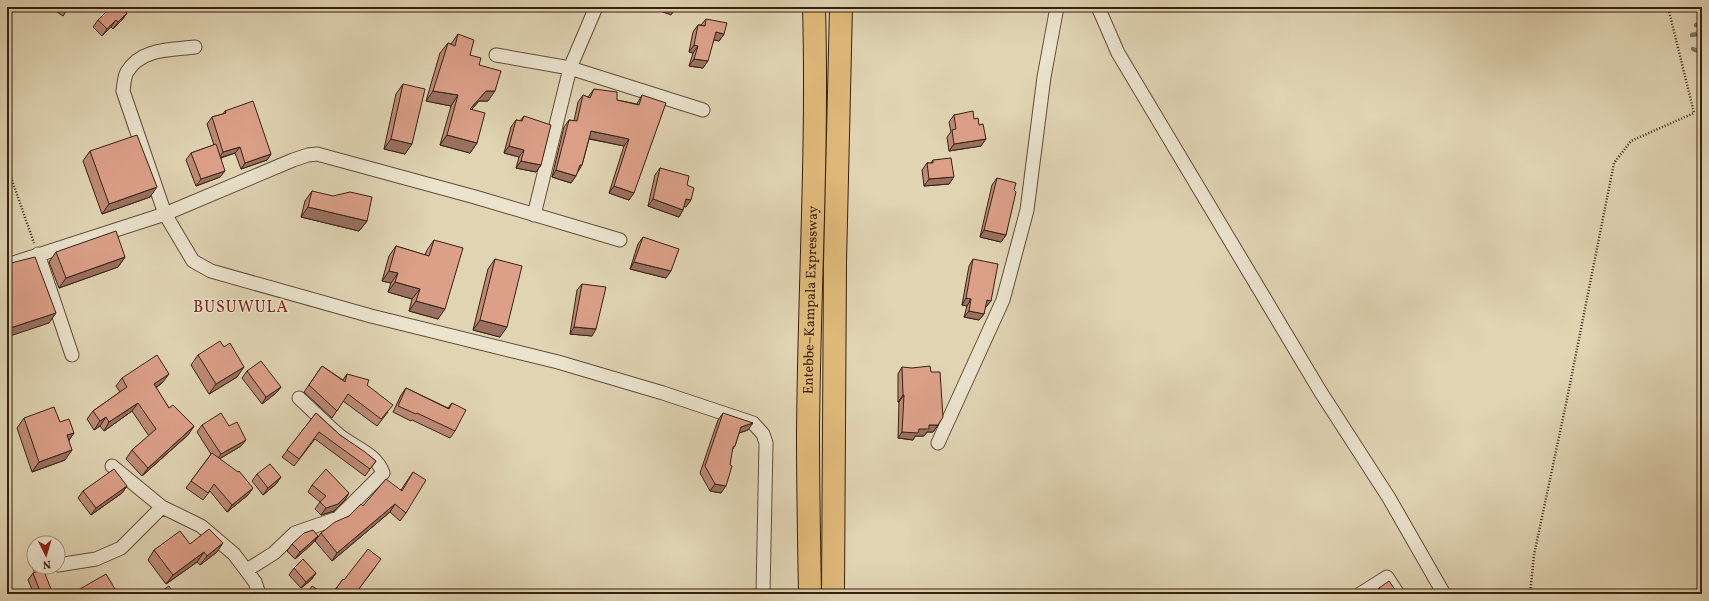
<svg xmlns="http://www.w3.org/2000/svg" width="1709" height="601" font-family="Vollkorn,serif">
	<rect width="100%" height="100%" fill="#e0d4b3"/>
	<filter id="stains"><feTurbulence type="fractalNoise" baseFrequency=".005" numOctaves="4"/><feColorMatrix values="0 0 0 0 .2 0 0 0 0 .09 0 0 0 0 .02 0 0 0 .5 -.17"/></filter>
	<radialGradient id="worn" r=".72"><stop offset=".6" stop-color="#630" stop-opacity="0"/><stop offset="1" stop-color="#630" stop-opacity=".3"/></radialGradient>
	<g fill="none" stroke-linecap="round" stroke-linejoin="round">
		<path stroke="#6f7c70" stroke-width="4.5" d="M1696 25 1702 22
			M1692 35 1702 33
			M1693 49 1700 52 1702 51"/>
		<defs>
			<path id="minor" d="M1098 7 1118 53 1320 391 1389 498 1444 594
				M7 8 8 7
				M195 47C171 50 141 48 127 72 124 77 124 85 123 91L165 214 193 261 211 271 371 316 558 362 663 393 753 423 763 434 766 443 763 594
				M496 55 570 68 703 110
				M534 215 570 68 596 7
				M38 254 72 355
				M7 265 165 214 293 160 308 155 317 154 475 197 620 240
				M938 443 1003 300 1027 210 1044 77 1057 7
				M112 466 162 507 201 526 234 554 255 582 259 594
				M58 565 96 559 121 548 162 507
				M40 568 44 567
				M247 570 274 553 295 533 338 518 383 473C376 454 356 448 340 436 326 424 313 411 299 398
				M1360 594 1387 577 1398 594"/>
			<g id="motorway">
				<path id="s1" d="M810 594C809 541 808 487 808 434 809 291 818 149 814 7"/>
				<path d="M833 594 835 263 841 7"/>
			</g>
		</defs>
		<use href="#minor" stroke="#614e39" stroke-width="15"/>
		<use href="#motorway" stroke="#372110" stroke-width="24"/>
		<path stroke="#372110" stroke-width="2.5" stroke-dasharray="1 2" stroke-linecap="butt" d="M7 166 34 243
			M1530 594 1534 555 1567 399 1614 163 1631 141 1694 113 1668 7"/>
		<use href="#minor" stroke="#ebe3ce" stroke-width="13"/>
		<use href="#motorway" stroke="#e0ba7a" stroke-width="22"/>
	</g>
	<path fill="#bd8a76" stroke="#372110" d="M50 7H69L63 16Z
		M107 7H120L127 13 122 20 113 29 111 27 102 36 93 27 98 20 109 9Z
		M706 19 724 34 719 41 714 40 703 68 689 66 693 53 689 52 693 32 698 25H701Z
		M458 34 470 55 479 65 488 101H479L472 109 477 143 470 153 440 145 451 106 426 101 440 53 448 43 451 44Z
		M403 84 405 154 384 149 396 94Z
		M594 89 617 100 637 104 638 102 642 95 629 200 609 193 624 146 589 139 582 165 571 183 552 177 564 127 569 120 574 121 578 102 583 95 588 97Z
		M225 111 271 154 267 160 241 169 235 153 221 158 220 177 196 186 186 160 191 153 214 145 207 124 212 117 223 114Z
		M954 115 974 119 981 146 949 151 947 137 951 132 949 122Z
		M524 116 541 165 536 172 516 168 519 157 504 153 511 127 516 120 520 121Z
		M90 151 150 197 102 214 83 161Z
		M933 160 949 184 924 186 922 170 927 163H931Z
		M660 168 687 185 686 207 684 206 679 217 648 206 655 175Z
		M997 178 1014 190 1006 235 1001 242 980 237 992 185Z
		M312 191 367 221 359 231 301 217 305 201Z
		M643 237 666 278 630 269 638 244Z
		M434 240 438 319 409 311 412 299 388 292 391 283 382 281 389 256 396 246 425 255 427 250Z
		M56 252 125 257 118 267 59 288 49 262Z
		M495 259 500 337 473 330 488 269Z
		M973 259 991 301 985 307 984 314 979 320 964 317 967 306 962 305 969 266Z
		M582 284 592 336 570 334 577 290Z
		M198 355 237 377 209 394 191 365Z
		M322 366 343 380 347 374 367 385 388 412 377 426 343 401 332 418 304 392Z
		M902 367 938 425 933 432H927L924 436H915L913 440 898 438 899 402H898V374Z
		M247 371 281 387 276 393 262 404 242 378Z
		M122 378 163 382 156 388 169 408 194 426 188 435 142 476 126 459 132 450 149 436 132 411 104 431 100 426 94 430 87 419 93 411 120 392 116 386Z
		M406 388 448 408 452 403 455 431 450 438 412 420 411 421 393 412 401 395Z
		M316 413 340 435 376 461 365 476 315 439 294 466 282 457Z
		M723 413 748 430 739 433 735 446 732 450 721 493 710 491 700 473 718 420Z
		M24 418 60 422 74 433 69 440 65 460 32 472 17 428Z
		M202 425 241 446 219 459 248 495 227 512 210 491 203 500 186 488 211 454 197 432Z
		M413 472 406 513 400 521 390 512 332 561 315 541 321 533 349 516 363 506 401 490Z
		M257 474 281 477 276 484 263 495 252 481Z
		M312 485 345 500 334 511 321 515 315 509 320 502 308 492Z
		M127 486 122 493 91 515 78 498 83 491Z
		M318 536 313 543 295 559 287 551 292 544Z
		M190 544 217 552 200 565 197 562 166 584 148 560 154 550Z
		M376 566 358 590 357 594H332L343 579 344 580Z
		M294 568 316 573 311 580 301 588 289 575Z
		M33 573 53 594H34L28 580Z
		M1379 588 1396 591 1400 594H1375Z"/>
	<path fill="#9a7060" stroke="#372110" d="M650 7H673L676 8 671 15Z
		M127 13 122 20 113 29 118 22Z
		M116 20 111 27 102 36 107 29Z
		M716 32 724 34 719 41 711 39Z
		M694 45 698 46 693 53 689 52Z
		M694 59 708 61 703 68 689 66Z
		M433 91 458 95 451 106 426 101Z
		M486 91H495L488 101H479L463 119 470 109Z
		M591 131 629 139 624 146 586 138Z
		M447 135 477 143 470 153 440 145Z
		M391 139 412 144 405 154 384 149Z
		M986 139 981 146 949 151 954 144Z
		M509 146 524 150 519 157 504 153Z
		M240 147 235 153 219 158 223 152Z
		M271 154 267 160 241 169 245 163Z
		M521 161 541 165 536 172 516 168Z
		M556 170 576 176 571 183 552 177Z
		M225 171 220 177 196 186 201 179Z
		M954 177 949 184 924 186 929 179Z
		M614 186 634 193 629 200 609 193Z
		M157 187 150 197 102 214 109 204Z
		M653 199 683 210 679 217 648 206Z
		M686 199 691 200 686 207 681 206Z
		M308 207 367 221 359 231 301 217Z
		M984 230 1006 235 1001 242 980 237Z
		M125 257 118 267 59 288 66 278Z
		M634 262 671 271 666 278 630 269Z
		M389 271 398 273 391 283 382 281Z
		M395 282 420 289 412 299 388 292Z
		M966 298 971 299 967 306 962 305Z
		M987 300 991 301 986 307H982Z
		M416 301 445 309 438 319 409 311Z
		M969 311 984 314 979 320 964 317Z
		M56 313 49 323 7 337V329Z
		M480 320 507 327 500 337 473 330Z
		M574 327 596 329 592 336 570 334Z
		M244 367 237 377 209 394 216 384Z
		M169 374 163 382 148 393 154 384Z
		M281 387 276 393 262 404 266 397Z
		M903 395H904L899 402H898Z
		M138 403 132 411 104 431 109 422Z
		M106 417 100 426 94 430 100 421Z
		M753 423 748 430 736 434 741 427Z
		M929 425H938L933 432H927L924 436H915L913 440 898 438 902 432 919 429Z
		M194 426 188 435 142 476 148 468Z
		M74 433 67 443V435Z
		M246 440 241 446 216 461 221 454Z
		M72 450 65 460 32 472 39 462Z
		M281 477 276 484 263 495 268 488Z
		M715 484 726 486 721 493 710 491Z
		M127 486 122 493 91 515 96 508Z
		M253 488 248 495 227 512 232 505Z
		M349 493 345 500 334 511 321 515 326 508Z
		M395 504 390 512 332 561 337 553Z
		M318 536 313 543 295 559 300 552Z
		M223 543 217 552 200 565 207 556Z
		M204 552 197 562 166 584 173 575Z
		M316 573 311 580 301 588 306 582Z"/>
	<path fill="#dca089" stroke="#372110" d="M111 7H120L127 13 118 22 116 20 107 29 98 20Z
		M706 19 727 23 724 34 716 32 708 61 694 59 698 46 694 45 698 25 705 26Z
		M458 34 474 40 470 55 481 58 479 65 501 71 495 91H486L470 109 485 113 477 143 447 135 458 95 433 91 448 43 455 46Z
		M403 84 425 89 412 144 391 139Z
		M594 89 617 92V100L639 105 642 95 666 103 634 193 614 186 629 139 591 131 582 165H580L576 176 556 170 569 120 577 121 583 95 590 98Z
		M253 101 271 154 245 163 240 147 223 152 212 117 226 113 225 111Z
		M973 111 974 119 978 118 979 125 983 124 986 139 954 144 952 130 956 129 954 115Z
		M524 116 551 125 541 165 521 161 524 150 509 146 516 120 522 121Z
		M137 135 157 187 109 204 90 151Z
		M216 144 225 171 201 179 191 153Z
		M951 158 954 177 929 179 927 163H933V160Z
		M660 168 689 176 687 185 694 188 691 200 686 199 683 210 653 199Z
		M997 178 1016 183 1014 190 1016 192 1006 235 984 230Z
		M312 191 333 196 350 192 372 197 367 221 308 207Z
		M116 231 125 257 66 278 56 252Z
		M643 237 679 249 671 271 634 262Z
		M434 240 463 248 445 309 416 301 420 289 395 282 398 273 389 271 396 246 429 256Z
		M35 257 56 313 7 329V264Z
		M495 259 522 266 507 327 480 320Z
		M973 259 998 264 991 301 987 300 984 314 969 311 971 299 966 298Z
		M582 284 606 287 596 329 574 327Z
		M220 341 224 347 230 343 244 367 216 384 198 355Z
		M157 355 169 374 154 384 169 408 173 405 194 426 148 468 132 450 156 429 138 403 109 422 106 417 100 421 93 411 127 387 122 378Z
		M261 361 281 387 266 397 247 371Z
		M322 366 345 382 347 374 369 380 367 385 393 405 381 419 348 394 337 411 309 385Z
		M930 366 931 372H940L943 417 938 425H929V429H919L918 433 902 432 904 395H903L902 367 912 368Z
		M406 388 449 409 452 403 466 410 455 431 417 413 416 414 398 406Z
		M54 407 60 422 69 419 74 433 67 435 72 450 39 462 24 418Z
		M221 413 229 426 237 422 246 440 221 454 202 425Z
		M316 413 340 435 365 452 376 461 370 469 319 432 299 459 287 450Z
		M723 413 753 423 741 427 735 446 733 447 730 465 732 466 726 486 715 484 705 466Z
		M212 453 238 472 239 471 253 488 232 505 214 484 208 493 191 481Z
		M270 464 281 477 268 488 257 474Z
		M114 469 127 486 96 508 83 491Z
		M326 469 349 493 338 504 326 508 320 502 326 496 312 485Z
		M413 472 426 480 406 513 395 504 337 553 321 533 335 522 349 516 361 504 363 506 386 479 402 491Z
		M209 529 223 543 207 556 204 552 173 575 154 550 180 531 190 544Z
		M313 530 318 536 300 552 292 544 304 533Z
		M368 549 381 559 358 590 359 591 357 594H343L336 589 343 579 344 580Z
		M303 559 316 573 306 582 294 568Z
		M43 569 53 594H41L33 573Z
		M106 574 118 594H74L73 593Z
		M1389 581 1396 591 1400 594H1382L1379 588Z
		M169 586 174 594H157Z
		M312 586 324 594H307Z"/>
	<g text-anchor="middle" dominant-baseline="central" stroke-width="3" stroke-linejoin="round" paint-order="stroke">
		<g font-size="14" fill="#372110" stroke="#ebe3ce">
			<text stroke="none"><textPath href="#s1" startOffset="294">Entebbe–Kampala Expressway</textPath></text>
		</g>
		<g font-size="16" letter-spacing="1" fill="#7a1f14" stroke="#ebe3ce">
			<text x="241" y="308">BUSUWULA</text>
		</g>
	</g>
	<rect width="1709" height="601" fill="none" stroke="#e0d4b3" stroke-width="24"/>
	<rect x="8" y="8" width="1693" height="585" fill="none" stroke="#372110" stroke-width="2"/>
	<rect x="12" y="12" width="1685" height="577" fill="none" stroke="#372110"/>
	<g transform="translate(46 555) rotate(175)"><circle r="19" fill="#ebe3ce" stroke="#a39582"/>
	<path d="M0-3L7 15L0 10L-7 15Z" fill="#8f2418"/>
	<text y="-6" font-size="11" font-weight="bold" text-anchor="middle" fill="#372110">N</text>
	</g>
	<rect width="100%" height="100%" filter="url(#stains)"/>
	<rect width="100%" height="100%" fill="url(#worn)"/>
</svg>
